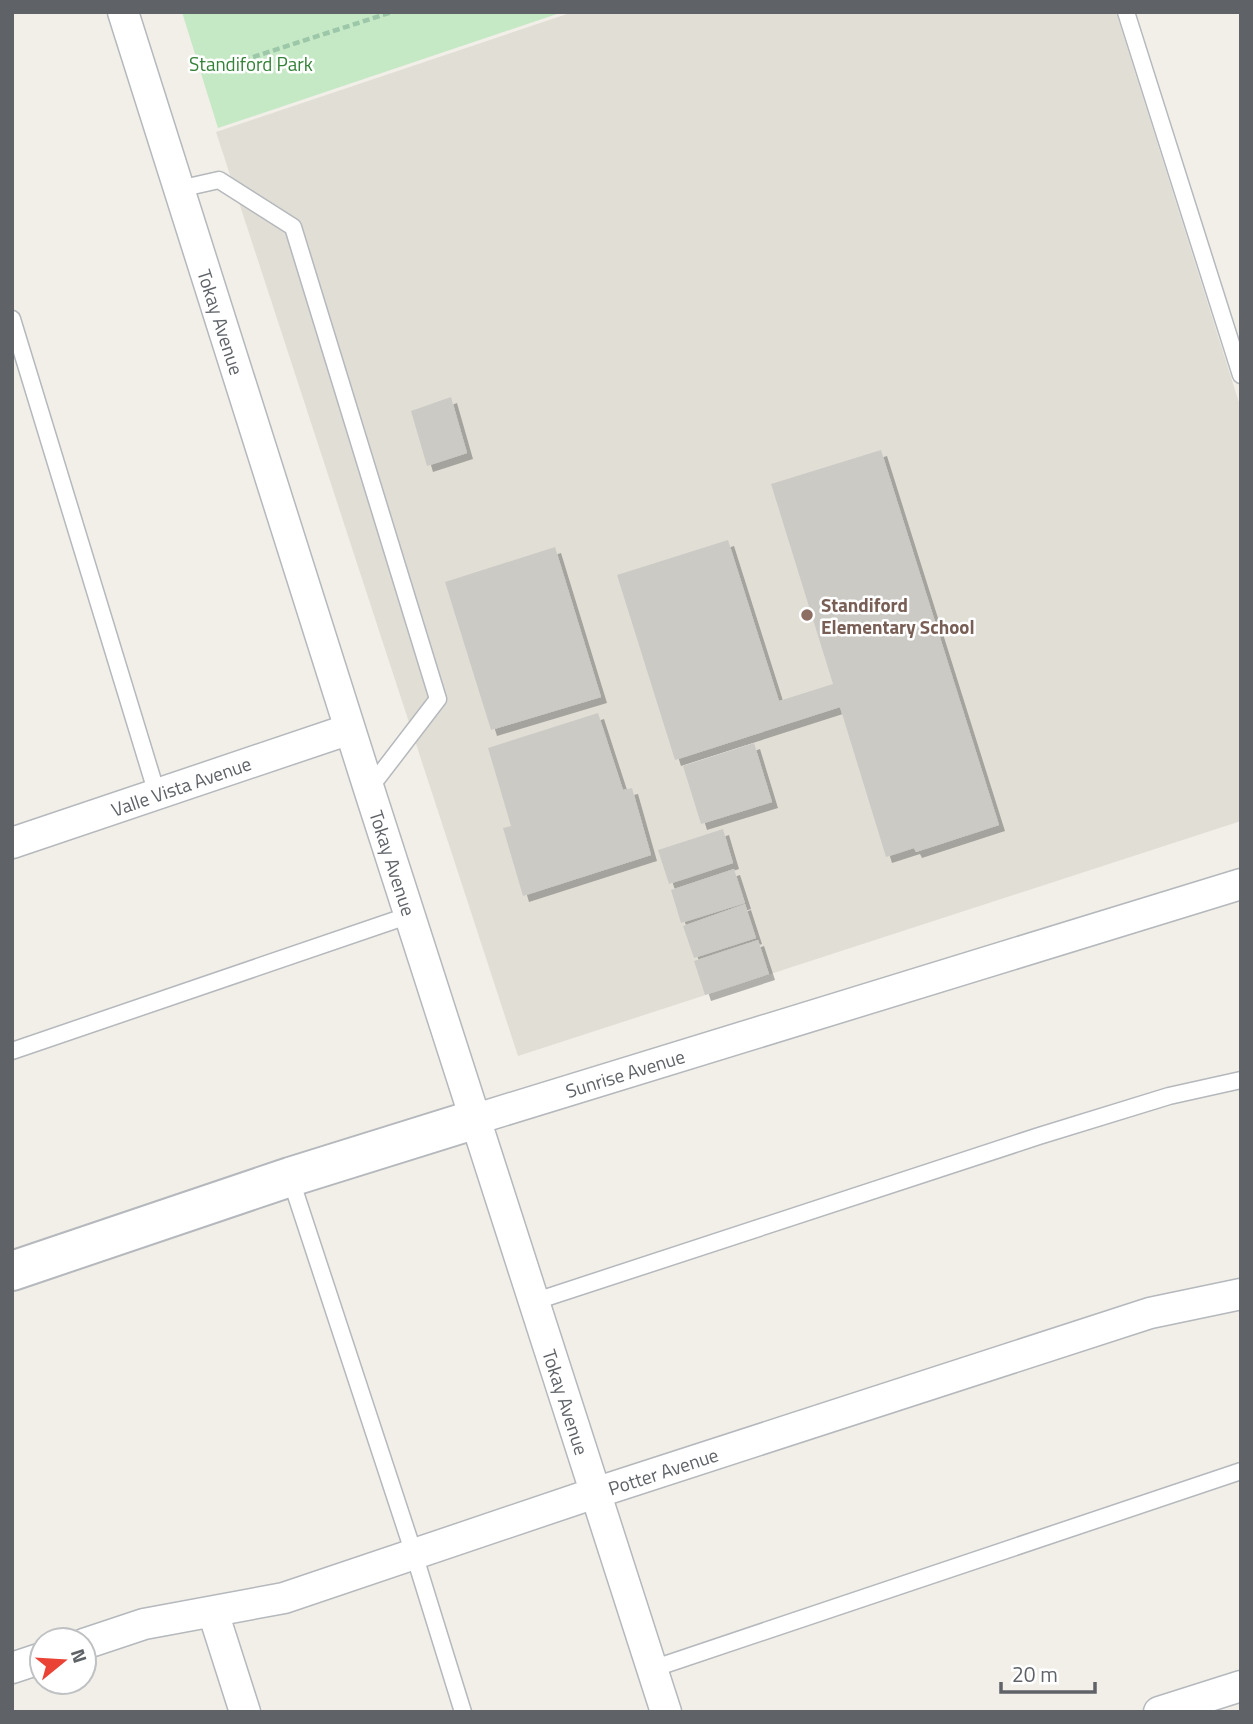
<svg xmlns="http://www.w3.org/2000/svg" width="1253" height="1724" font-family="'Titillium Web',sans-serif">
	<defs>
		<filter id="shadow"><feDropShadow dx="6" dy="6" stdDeviation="0" flood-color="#0004"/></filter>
	</defs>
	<rect width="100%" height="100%" fill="#f1efe8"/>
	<path fill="#e1ded6" d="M573 12H1116L1241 409V821L518 1056 216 132Z"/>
	<path fill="#c5e8c5" d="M182 12H563L218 128Z"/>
	<path fill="#cccac5" filter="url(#shadow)" d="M451 397 467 453 427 466 411 411Z
		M881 450 999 825 916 852 914 848 886 857 840 707 675 760 617 575 728 540 779 701 833 684 771 484Z
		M555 547 601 697 491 730 445 582Z
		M598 713 623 790 632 788 651 855 523 896 503 828 511 826 488 748Z
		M754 743 772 802 701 824 683 766Z
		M723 829 733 863 669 884 658 850Z
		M734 869 745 903 681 923 671 890Z
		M745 904 756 938 694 958 683 926Z
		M758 940 769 974 705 995 694 961Z"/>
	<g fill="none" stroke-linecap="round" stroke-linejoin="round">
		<defs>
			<path id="service" d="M1126 12 1241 375
				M179 189 219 180 293 227 438 699 369 789
				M12 319 157 794
				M12 1051 410 915
				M290 1177 414 1554 463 1712
				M533 1302 1039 1136 1169 1096 1241 1080
				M652 1669 1241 1471"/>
			<path id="minor" d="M123 12 369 789 666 1712
				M12 843 350 729
				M476 1119 1241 884
				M213 1612 245 1712
				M84 1644 144 1624 284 1598 595 1493 1150 1313 1241 1294
				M12 1668 42 1658
				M1159 1712 1241 1686"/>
			<path id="tertiary" d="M12 1271 290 1177 476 1119"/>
		</defs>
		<use href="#service" stroke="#b5b8bc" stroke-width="19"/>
		<use href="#minor" stroke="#b5b8bc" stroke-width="33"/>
		<use href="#tertiary" stroke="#b5b8bc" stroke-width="42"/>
		<path stroke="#9cc7a9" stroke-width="4.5" stroke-dasharray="7 3.5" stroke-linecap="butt" d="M213 70 392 12"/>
		<use href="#service" stroke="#fff" stroke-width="16"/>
		<use href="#minor" stroke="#fff" stroke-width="30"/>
		<use href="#tertiary" stroke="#fff" stroke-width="38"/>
	</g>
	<circle fill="#8d6e63" stroke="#fff" stroke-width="2.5" cx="807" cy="615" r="7"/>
	<g text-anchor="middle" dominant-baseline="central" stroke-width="5" stroke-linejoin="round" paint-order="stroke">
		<g font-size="19" fill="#348238" stroke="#fff">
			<text x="251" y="63">Standiford Park</text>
		</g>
		<g font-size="19" fill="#5f6368" stroke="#fff">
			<text transform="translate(221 322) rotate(72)">Tokay Avenue</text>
			<text transform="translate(181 786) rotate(-19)">Valle Vista Avenue</text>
			<text transform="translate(393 863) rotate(72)">Tokay Avenue</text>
			<text transform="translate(625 1073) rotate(-17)">Sunrise Avenue</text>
			<text transform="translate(566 1402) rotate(72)">Tokay Avenue</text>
			<text transform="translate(663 1471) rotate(-18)">Potter Avenue</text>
		</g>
		<g font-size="19" font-weight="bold" fill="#785e54" stroke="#fff" text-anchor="start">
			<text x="821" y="604">Standiford<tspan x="821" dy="22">Elementary School</tspan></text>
		</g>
	</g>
	<rect width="1253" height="1724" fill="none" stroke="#5f6368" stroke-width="28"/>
	<g transform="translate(63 1661) rotate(72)"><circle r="33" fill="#ffffff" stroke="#bfc1c3" stroke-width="2"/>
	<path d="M0-5L12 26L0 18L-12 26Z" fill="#ea4335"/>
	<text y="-10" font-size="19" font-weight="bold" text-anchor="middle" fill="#5f6368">N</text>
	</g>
	<path d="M1001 1682v10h94v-10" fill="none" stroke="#5f6368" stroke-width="3.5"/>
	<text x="1012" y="1682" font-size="21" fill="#5f6368" stroke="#ffffff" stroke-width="5" paint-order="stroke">20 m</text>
</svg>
